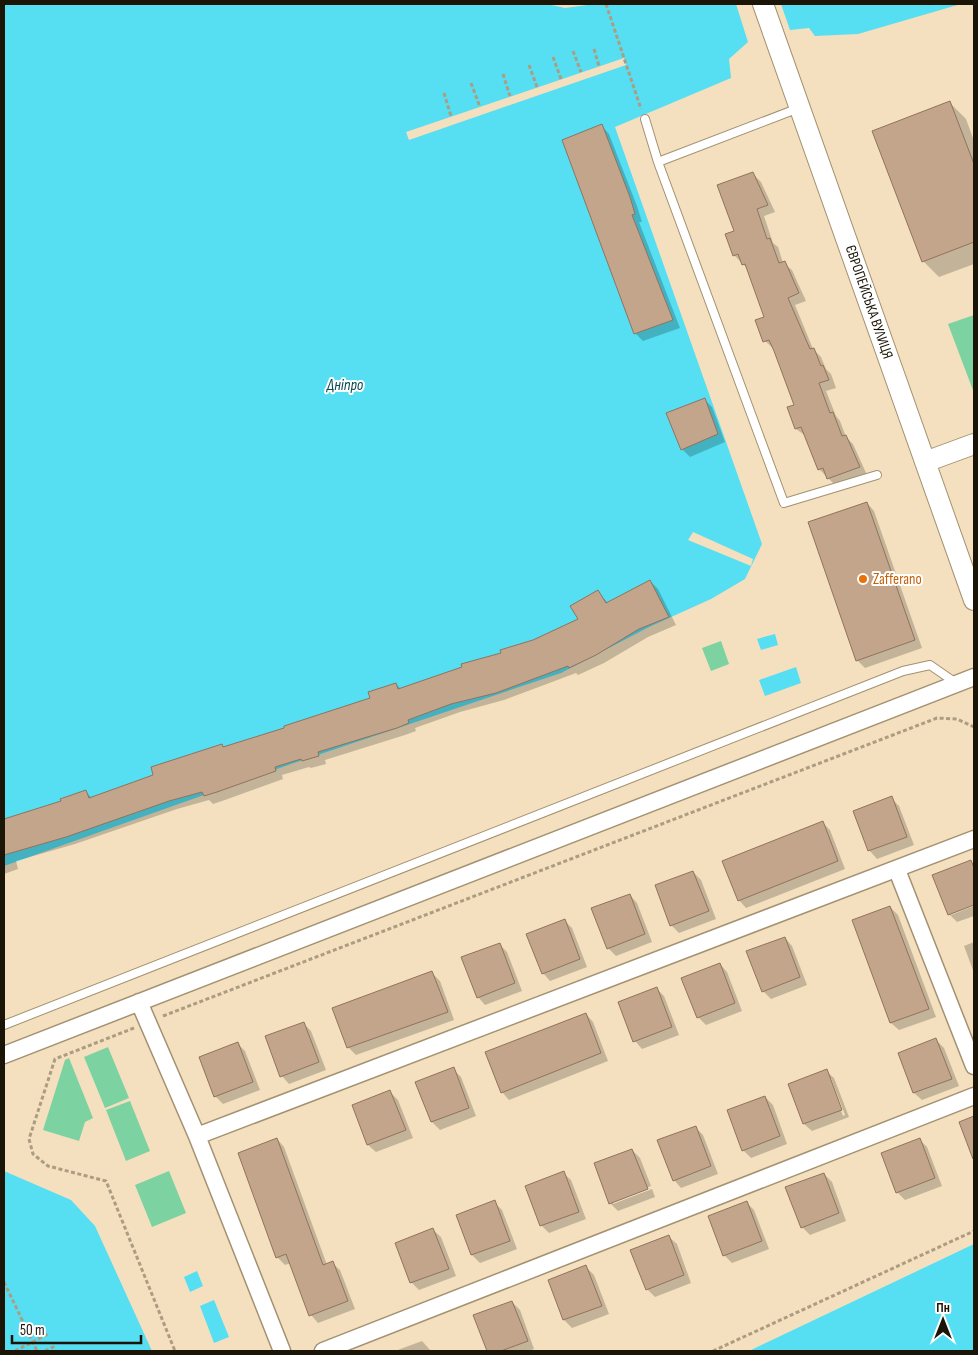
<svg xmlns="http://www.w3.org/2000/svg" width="978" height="1355" font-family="'Sofia Sans Condensed',sans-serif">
	<rect width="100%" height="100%" fill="#f4e0be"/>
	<path fill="#7cd2a1" d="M974 315V393L948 324Z
		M721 641 729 664 711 671 702 648Z
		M108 1047 129 1098 105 1108 84 1057Z
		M69 1058 93 1118 85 1122 79 1141 43 1130 65 1060Z
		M130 1101 150 1151 126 1161 106 1110Z
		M169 1171 186 1213 152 1227 135 1185Z"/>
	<path fill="#56def2" d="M4 4H547L565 8 595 4H736L748 42 729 59 731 78 615 127 762 544 745 579 711 599 649 627 561 673 291 764 4 866Z
		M781 4H961L858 34 815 36 809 28 790 30Z
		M775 634 778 645 761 650 757 639Z
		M796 667 801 683 765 696 759 680Z
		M4 1171 71 1200 95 1226 152 1351H4Z
		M974 1244V1351H749Z
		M197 1271 203 1286 190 1292 184 1277Z
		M214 1300 229 1337 214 1343 200 1306Z"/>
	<path fill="#f4e0be" d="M624 58 626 65 409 140 406 132Z
		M693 532 753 559 751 566 688 540Z"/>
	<path fill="#0003" fill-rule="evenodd" d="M950 103 966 119 974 141V264L939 277 923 261Z
		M602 126 609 134 637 206 642 222H639L680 328 643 341 635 333Z
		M753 174 761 182 775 212 764 216 773 243 778 247 783 263 792 270 806 301 795 305 813 349 821 357 826 369 831 374 836 388 826 391 836 416 840 421 846 437 853 444 867 475 836 486 819 469 806 436 796 429 789 408 796 406 774 349 765 341 766 317 748 269 734 255 735 231Z
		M704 399 712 407 725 442 690 457 682 449Z
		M867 503 874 511 922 648 865 668 857 660Z
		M650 581 658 589 676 625 648 637 604 663 578 675 576 673 504 700 460 712 415 728 416 731 405 735 325 760 326 764 311 768 309 767 282 775 283 779 225 800 213 804 209 800 177 809 75 844 16 861 18 869 4 874V820L62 802 86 792 92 798 155 776 222 745 225 748 371 699 396 684 401 689 502 654 579 619 598 592 608 603Z
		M891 798 899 806 914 845 877 859 870 851 855 812Z
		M823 823 830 830 845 869 746 908 739 900Z
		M971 861 974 865V904L951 912V915L974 906V916L957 922 949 914Z
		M693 872 701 880 716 919 679 933 671 925Z
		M630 895 637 903 652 942 616 956 608 948Z
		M890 907 898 915 936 1017 899 1030 891 1023 854 921Z
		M564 920 572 928 587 967 550 981 543 973Z
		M785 938 792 946 807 985 771 999 763 991Z
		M974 942V973L964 946Z
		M499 944 507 952 522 991 485 1005 478 997Z
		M720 964 727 972 742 1011 706 1025 698 1017Z
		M432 973 440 981 454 1020 356 1055 349 1048 334 1009Z
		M656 988 664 996 679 1035 642 1049 635 1041Z
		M586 1014 593 1022 608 1061 509 1100 502 1092Z
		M303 1023 311 1031 326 1070 289 1084 282 1076Z
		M936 1040 944 1048 959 1086 922 1100 914 1093 899 1054Z
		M237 1043 245 1051 260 1090 223 1104 215 1096Z
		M453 1069 461 1077 476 1116 440 1130 432 1122 417 1083Z
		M826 1071 834 1078 849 1117 812 1131 804 1124ZM829 1078H831L845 1115 843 1116Z
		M390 1092 398 1100 413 1138 376 1152 368 1145 353 1106Z
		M765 1097 773 1105 787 1144 751 1158 743 1150Z
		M695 1127 703 1135 718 1174 681 1188 674 1180Z
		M277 1139 284 1147 327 1265 332 1263 340 1270 355 1309 318 1323 311 1315 291 1263 285 1265 277 1257Z
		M919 1139 927 1147 942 1186 905 1200 897 1192Z
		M632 1150 640 1158 651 1186 613 1201V1204L652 1189 655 1197 618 1211 610 1203Z
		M563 1173 571 1180 586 1219 549 1233 541 1225 527 1187Z
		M824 1174 832 1182 846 1221 810 1235 802 1227Z
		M494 1202 502 1210 517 1249 480 1263 472 1255 458 1216Z
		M746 1202 754 1210 769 1249 732 1263 724 1255Z
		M433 1230 441 1237 456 1276 419 1290 411 1282Z
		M669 1237 677 1244 691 1283 655 1297 647 1289Z
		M586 1267 594 1275 609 1314 572 1328 564 1320 550 1281Z
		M512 1302 520 1310 534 1349 528 1351H488L475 1316Z
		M422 1341 431 1351H395Z"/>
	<path fill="#c3a58c" stroke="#90735c" d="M950 101 974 164V242L922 262 872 131Z
		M602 124 630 197 635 214 632 215 673 320 634 334 562 140Z
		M753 172 768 205 757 209 767 239 770 238 779 263 785 261 799 293 788 298 810 349 814 348 821 366 823 365 829 380 819 383 830 413 833 412 842 436 846 435 860 467 827 479 823 468 818 470 801 427 795 429 787 407 794 405 774 351 769 340 763 342 755 320 764 317 745 264 742 265 738 254 733 256 725 234 734 231 717 185Z
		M705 398 718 434 681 450 666 413Z
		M867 502 915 640 856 661 808 522Z
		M650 580 669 617 639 629 596 655 569 668 568 666 496 693 451 704 408 720 409 723 397 728 318 752 319 756 302 761 301 759 275 767 276 771 217 792 204 796 202 792 169 801 66 837 4 855V819L61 801 60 799 86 790 89 798 153 775 151 767 222 744 223 747 284 728V726L370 698 368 692 396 683 398 689 462 667 461 664 501 653 500 650 533 640 578 619 570 606 598 590 606 603Z
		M892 796 907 837 868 851 853 811Z
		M823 821 838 861 738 901 722 861Z
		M971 860 974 868V905L948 915 932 875Z
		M693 871 709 911 670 926 655 885Z
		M630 894 645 934 607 949 591 908Z
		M890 906 929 1009 890 1023 852 920Z
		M565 919 580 959 542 974 526 934Z
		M785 937 800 977 762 992 746 951Z
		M500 943 515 983 477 998 461 957Z
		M720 963 735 1003 697 1018 681 978Z
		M432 971 448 1012 347 1048 332 1008Z
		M657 987 672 1027 633 1042 618 1002Z
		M586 1013 601 1053 501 1093 485 1052Z
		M304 1022 319 1062 280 1077 265 1036Z
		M936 1038 952 1079 913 1093 898 1053Z
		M238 1042 253 1082 214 1097 199 1057Z
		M454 1067 469 1108 431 1122 415 1082Z
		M827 1069 842 1110 803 1124 788 1084Z
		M390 1090 406 1130 367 1145 352 1105Z
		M765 1096 780 1136 742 1151 727 1110Z
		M974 1116V1158L973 1159 959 1122Z
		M696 1126 711 1166 673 1181 657 1140Z
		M277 1138 323 1265 333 1261 348 1301 309 1316 286 1254 276 1258 238 1153Z
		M920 1138 935 1178 896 1193 881 1153Z
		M632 1149 648 1189 609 1204 594 1163Z
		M564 1171 579 1212 540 1226 525 1186Z
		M824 1173 839 1213 801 1228 785 1187Z
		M495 1200 510 1241 471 1255 456 1215Z
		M747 1201 762 1241 723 1256 708 1216Z
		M433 1228 449 1269 410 1283 395 1243Z
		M669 1235 684 1275 646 1290 630 1250Z
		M586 1265 602 1306 563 1320 548 1280Z
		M512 1301 528 1341 501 1351H487L473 1315Z"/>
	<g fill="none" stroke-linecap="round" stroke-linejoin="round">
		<defs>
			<path id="service" d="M645 119 658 162 784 503 877 475
				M658 162 799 108
				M4 1025 903 671 930 665 956 683"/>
			<path id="minor" d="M897 870 974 1066
				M139 1002 197 1136 282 1351
				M4 1055 974 677
				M197 1136 974 839
				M323 1351 974 1096"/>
			<path id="tertiary" d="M763 4 974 600
				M925 462 974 444"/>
		</defs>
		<use href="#service" stroke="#a39171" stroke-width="10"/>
		<use href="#minor" stroke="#a39171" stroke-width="19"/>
		<use href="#tertiary" stroke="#a39171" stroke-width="22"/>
		<path stroke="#ac9d82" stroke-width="3" stroke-dasharray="4 2.5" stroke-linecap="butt" d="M606 4 641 109
			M594 49 599 66
			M573 51 581 72
			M553 57 561 79
			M529 65 537 87
			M503 74 510 96
			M471 83 480 107
			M444 93 451 116
			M163 1016 937 718 957 719 974 727
			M134 1028 55 1059 29 1139 33 1154 48 1166 106 1181 175 1351
			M4 1282 37 1351
			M15 1351 48 1334
			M45 1351 55 1346
			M713 1351 974 1231"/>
		<use href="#service" stroke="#fff" stroke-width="8"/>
		<use href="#minor" stroke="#fff" stroke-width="16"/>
		<use href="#tertiary" stroke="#fff" stroke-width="20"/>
	</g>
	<circle fill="#e8710a" stroke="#fff" stroke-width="2" cx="863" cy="579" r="5"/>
	<g text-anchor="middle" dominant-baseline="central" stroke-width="4" stroke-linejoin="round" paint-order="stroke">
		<g font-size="15" fill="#1b1508" stroke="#fff">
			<text transform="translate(869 302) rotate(71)">ЄВРОПЕЙСЬКА ВУЛИЦЯ</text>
		</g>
		<g font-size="15" fill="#c56008" stroke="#fff" text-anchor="start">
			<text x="873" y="579">Zafferano</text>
		</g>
		<g font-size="16" font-style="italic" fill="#0b4951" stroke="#fff">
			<text x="345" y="385">Дніпро</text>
		</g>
	</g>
	<rect width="978" height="1355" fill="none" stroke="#1b1508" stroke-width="10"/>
	<g transform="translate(943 1320)" stroke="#ffffff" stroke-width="4" paint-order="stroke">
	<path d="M0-4L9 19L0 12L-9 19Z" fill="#1b1508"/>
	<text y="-8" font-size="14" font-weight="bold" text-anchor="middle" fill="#1b1508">Пн</text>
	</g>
	<path d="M12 1335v8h129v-8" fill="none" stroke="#1b1508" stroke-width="2.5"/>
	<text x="20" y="1335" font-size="15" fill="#1b1508" stroke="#ffffff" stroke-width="4" paint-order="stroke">50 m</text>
</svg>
